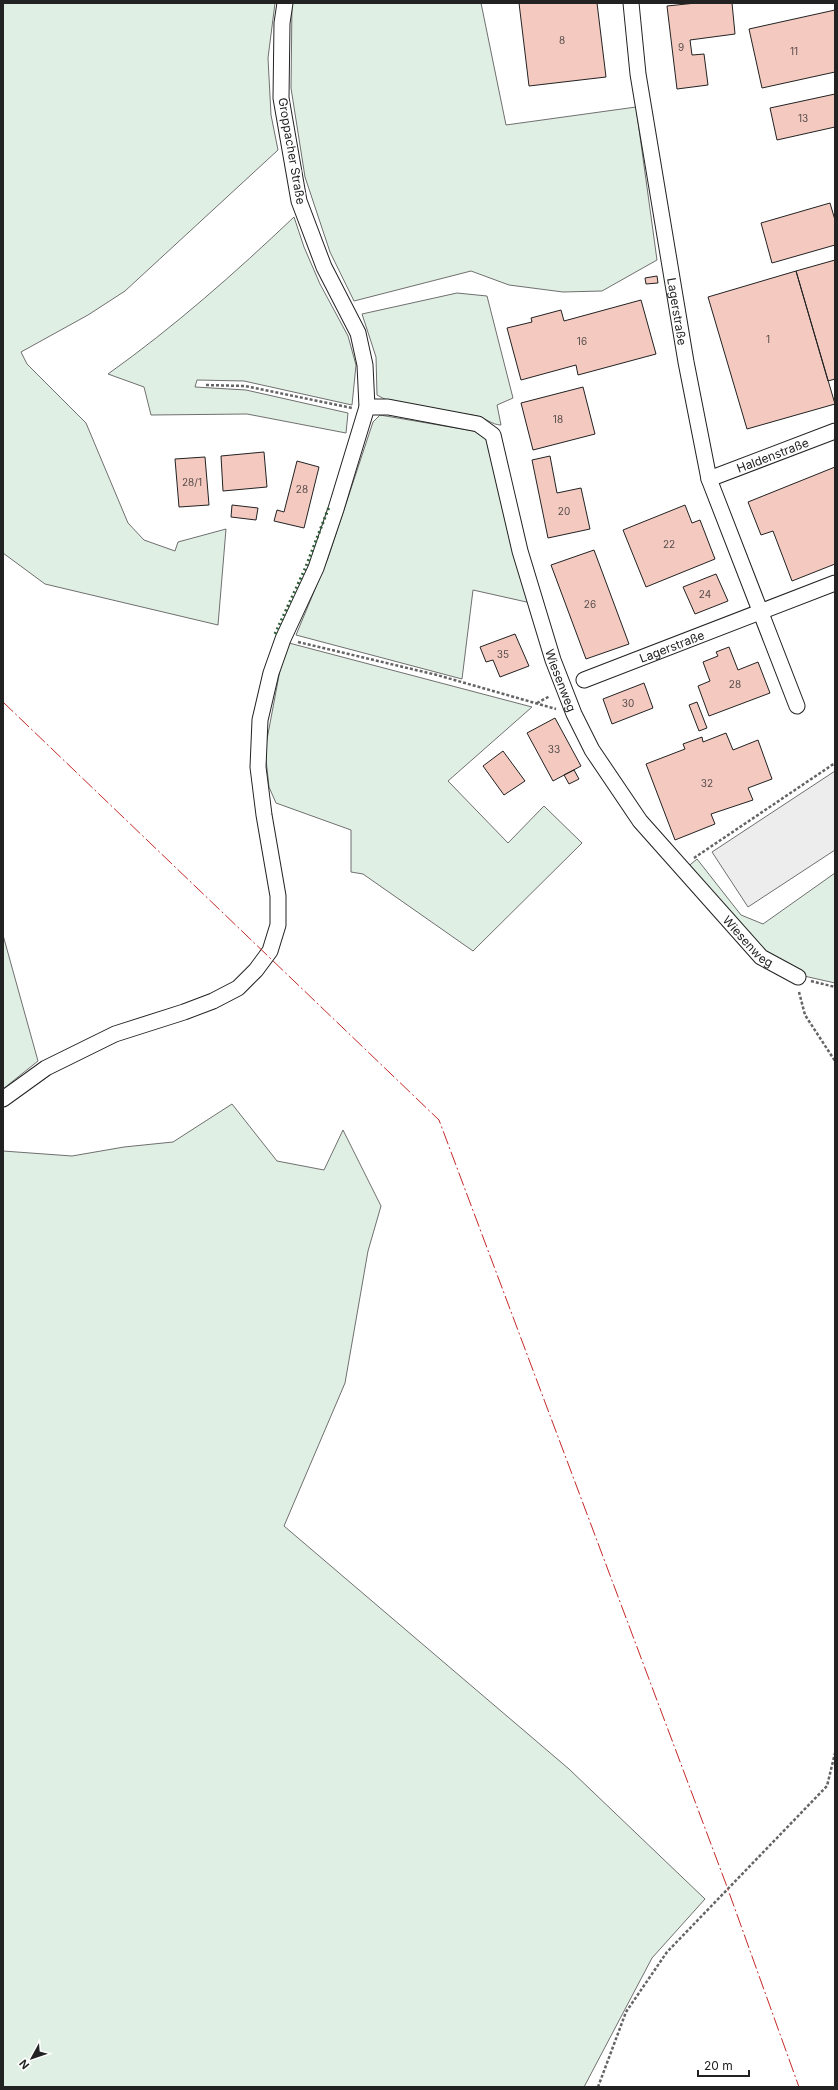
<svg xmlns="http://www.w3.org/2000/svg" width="838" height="2090" font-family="Inter,sans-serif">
	<rect width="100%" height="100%" fill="#fff"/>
	<path fill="#e0efe3" stroke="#6f6f6f" d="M3 3H275L268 58 271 115 278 150 125 291 88 315 21 352 27 364 86 423 128 523 144 540 175 551 178 542 226 529 218 625 45 584 3 553Z
		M292 3H481L506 125 636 107 657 260 602 291 563 292 509 285 471 271 354 301 330 252 305 177 291 88Z
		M294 217 304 247 320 284 348 336 356 365 352 405 244 381 197 380 195 387 246 390 348 413 346 433 247 414 151 415 144 387 108 374C174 327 235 273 294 217Z
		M457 293 487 296 513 398 497 405 501 425C492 425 486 418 477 416 444 409 406 412 377 395L376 357 362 314Z
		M380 415 474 431 491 442 531 603 473 590 462 679 296 635 328 558 373 422Z
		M289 643 532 707 448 781 508 843 544 806 582 843 473 951 363 874 351 872V830L276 803 269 787 265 750 280 670Z
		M697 859 741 915 763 924 835 873V983L804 976 765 956 685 869Z
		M3 935 38 1061 3 1089Z
		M232 1104 277 1161 324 1170 343 1130 381 1206 368 1251 345 1383 284 1526 569 1769 705 1899 652 1958 584 2087H3V1151L72 1156 124 1147 173 1142Z"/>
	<path fill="#ededed" stroke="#6f6f6f" d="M835 771V850L748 907 712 852Z"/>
	<path fill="#f3c9c0" stroke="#222" d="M519 3H597L606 77 529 86Z
		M696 3H732L735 34 690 40 692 55 704 54 708 85 677 89 667 6Z
		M835 10V72L762 88 749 29Z
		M835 94V127L777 140 770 108Z
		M830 203 835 220V245L772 263 761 223Z
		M835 260V379L828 381 796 271Z
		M796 271 835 404 747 429 708 297Z
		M657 276 658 283 646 284 645 278Z
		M641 300 656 354 578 375 576 365 521 380 507 328 532 322 531 318 561 310 564 321Z
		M583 387 595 434 533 450 521 403Z
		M264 452 267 487 223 491 221 456Z
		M550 456 557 493 581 488 590 529 548 538 532 460Z
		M205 457 209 505 179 507 175 459Z
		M297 461 319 467 304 528 274 521 277 510 284 512Z
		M835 467V564L792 581 773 531 761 535 748 502Z
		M232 505 258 508 256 520 231 517Z
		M685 505 692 523 700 520 715 559 646 587 623 530Z
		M594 550 629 644 586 659 551 565Z
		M716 574 728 601 695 614 683 587Z
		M515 634 529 666 500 677 493 660 486 662 480 647Z
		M729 647 738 670 758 662 770 693 709 716 698 686 710 681 703 662 718 656 716 652Z
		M644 683 653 708 612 724 603 699Z
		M697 702 707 728 699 731 689 705Z
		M555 718 581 766 553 781 527 733Z
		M726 733 733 750 758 740 772 779 748 788 753 800 711 814 715 824 675 840 646 764 685 749 683 744 702 737 703 742Z
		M503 751 525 781 504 795 483 766Z
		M574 770 579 779 569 784 564 775Z"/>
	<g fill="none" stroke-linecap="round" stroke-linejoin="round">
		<defs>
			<g id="street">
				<path id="s1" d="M631 3 638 74 686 362 709 479 797 706"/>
				<path id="s2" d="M367 407H388L478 424 493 435 520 551 553 660 574 714 592 750 640 821 761 957 798 977"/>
				<path id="s3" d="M709 479 835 431"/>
				<path id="s4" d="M584 680 835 583"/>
				<path d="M3 1099 46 1068 115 1034 184 1012 213 1001 238 988 256 970 270 951 278 925V896L264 815 258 767 260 720 271 673 283 639 316 568 336 509 367 407 365 365 358 333 324 267 299 201 281 98 282 23 285 3"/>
			</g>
		</defs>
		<use href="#street" stroke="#222" stroke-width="17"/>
		<path stroke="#646464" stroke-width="2.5" stroke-dasharray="3 2" stroke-linecap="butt" d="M206 385 245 386 352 408
			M298 642 437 675 556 709
			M537 703 550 696
			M694 858 835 763
			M811 981 835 987
			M799 992 805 1015 835 1061
			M598 2087 626 2012 667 1952 827 1786 835 1753"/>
		<use href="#street" stroke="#fff" stroke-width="15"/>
		<path stroke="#2f5e38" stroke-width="3" stroke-dasharray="2 3" stroke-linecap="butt" d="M275 634 305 569 329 507"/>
		<path stroke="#c62828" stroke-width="1" stroke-dasharray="14 3 2 3" stroke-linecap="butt" d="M3 702 439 1120 726 1884 799 2087"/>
	</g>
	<g text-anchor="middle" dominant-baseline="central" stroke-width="3" stroke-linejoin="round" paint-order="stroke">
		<g font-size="10" fill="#564c4a">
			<text x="562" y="40">8</text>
			<text x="681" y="47">9</text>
			<text x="794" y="51">11</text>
			<text x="803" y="118">13</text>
			<text x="768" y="339">1</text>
			<text x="582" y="341">16</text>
			<text x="558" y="419">18</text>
			<text x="192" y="482">28/1</text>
			<text x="302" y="489">28</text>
			<text x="564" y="511">20</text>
			<text x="669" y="544">22</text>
			<text x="705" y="594">24</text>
			<text x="590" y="604">26</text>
			<text x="503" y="654">35</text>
			<text x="735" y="684">28</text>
			<text x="628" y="703">30</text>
			<text x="554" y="749">33</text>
			<text x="707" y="783">32</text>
		</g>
		<g font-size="12" fill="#222" stroke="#fff">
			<text transform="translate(292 151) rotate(80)">Groppacher Straße</text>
			<text stroke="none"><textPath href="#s1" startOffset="312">Lagerstraße</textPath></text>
			<text stroke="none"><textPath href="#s3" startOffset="68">Haldenstraße</textPath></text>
			<text stroke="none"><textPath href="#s4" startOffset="94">Lagerstraße</textPath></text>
			<text stroke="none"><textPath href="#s2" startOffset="386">Wiesenweg</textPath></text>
			<text stroke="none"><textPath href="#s2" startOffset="710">Wiesenweg</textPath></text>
		</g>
	</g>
	<rect width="838" height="2090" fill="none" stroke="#222222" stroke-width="8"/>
	<g transform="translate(32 2058) rotate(230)" stroke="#ffffff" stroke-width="3" paint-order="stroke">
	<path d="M0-3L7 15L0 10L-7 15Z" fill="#222222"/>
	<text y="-6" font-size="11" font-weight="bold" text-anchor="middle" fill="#222222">N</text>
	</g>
	<path d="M698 2070v6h51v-6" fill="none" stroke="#222222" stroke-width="2"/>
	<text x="704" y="2070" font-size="12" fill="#222222" stroke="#ffffff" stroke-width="3" paint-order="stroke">20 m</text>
</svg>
